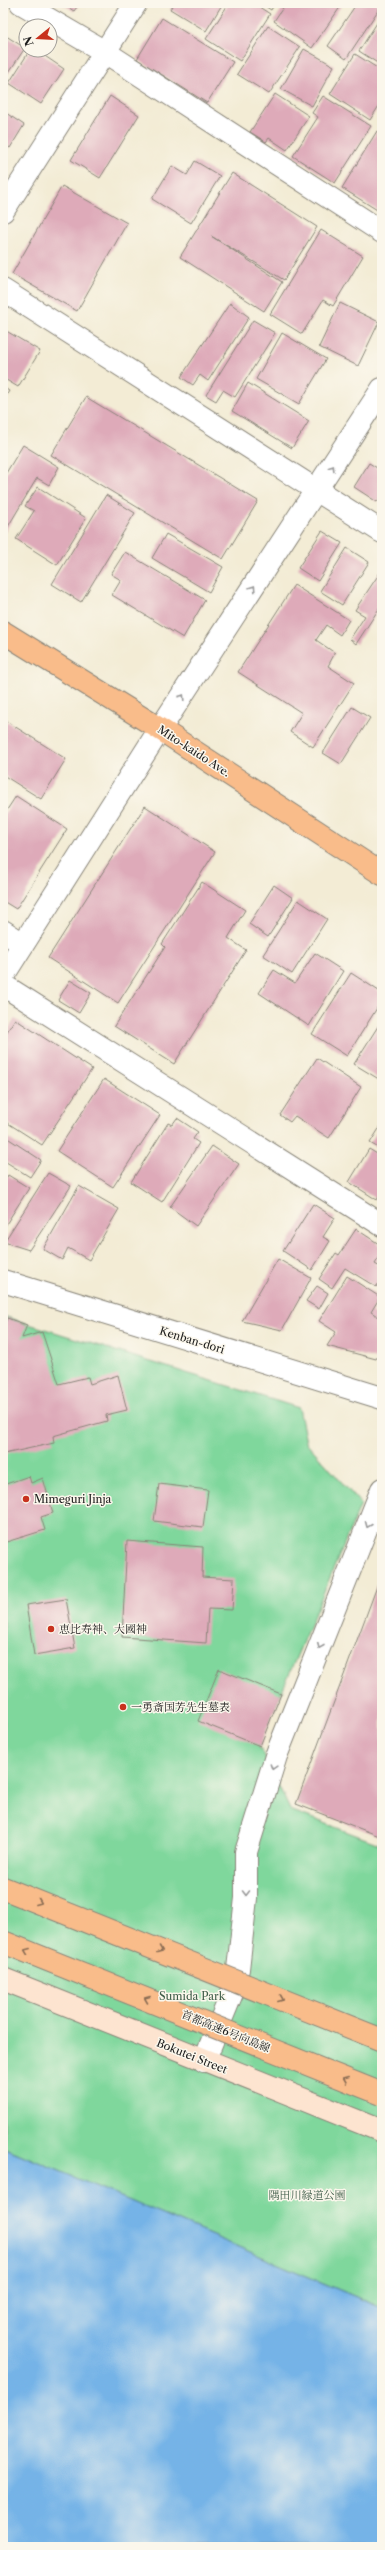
<svg xmlns="http://www.w3.org/2000/svg" width="385" height="2550" font-family="'Libre Caslon Text','Noto Serif JP',serif">
	<rect width="100%" height="100%" fill="#fbf7ec"/>
	<filter id="ink" filterUnits="userSpaceOnUse"><feTurbulence type="fractalNoise" baseFrequency=".025" numOctaves="2"/><feDisplacementMap in="SourceGraphic" scale="8" xChannelSelector="R" yChannelSelector="G"/><feConvolveMatrix kernelMatrix="1 2 1 2 8 2 1 2 1" color-interpolation-filters="sRGB"/></filter>
	<filter id="wash" filterUnits="userSpaceOnUse"><feTurbulence type="fractalNoise" baseFrequency=".012" numOctaves="4" result="noise"/><feDisplacementMap in="SourceGraphic" scale="16" xChannelSelector="R" yChannelSelector="G"/><feGaussianBlur stdDeviation="0.9" result="paint"/><feColorMatrix in="noise" values="0 0 0 0 0 0 0 0 0 0 0 0 0 0 0 0 0 1.4 0 .05"/><feComposite in="paint" operator="in"/></filter>
	<g filter="url(#wash)">
		<rect width="100%" height="100%" fill="#f3ecd5"/>
		<path fill="#7fd79c" stroke="#4e7a5c" d="M3 1316 299 1408 306 1442 361 1504 258 1748 262 1750 290 1810 382 1845V2308L3 2147Z"/>
		<path fill="#74b3e7" stroke="#486882" d="M3 2147 382 2308V2547H3Z"/>
		<g id="blocks">
			<path fill="#deaab9" d="M61 3H80L74 11Z
				M174 3H223L206 31 170 9Z
				M229 3H253L270 14 240 61 206 39Z
				M260 3H275L271 10Z
				M286 3H343L312 48 274 21Z
				M357 3H376L381 6 346 59 328 46Z
				M382 15V66L359 51Z
				M162 18 233 62 207 103 137 59Z
				M268 26 300 47 269 94 237 74Z
				M3 34 25 48 3 81Z
				M304 49 334 66 312 106 281 89Z
				M30 50H36L64 69 41 104 9 83Z
				M355 54 382 71V101L370 120 330 94Z
				M275 94 309 116 287 150 269 138 266 142 250 132Z
				M110 96 139 115 100 178 71 160Z
				M323 96 371 126 335 183 293 156 318 117 312 113Z
				M3 111 24 125 10 148 3 143Z
				M377 131 382 135V213L342 188Z
				M195 161 220 176 191 223 152 199 172 166 187 175Z
				M232 173 317 227 284 280 211 236 282 282 264 311 180 257Z
				M62 186 127 223 77 311 12 274Z
				M321 230 363 256 333 306 323 300 302 334 270 314Z
				M230 303 249 317 208 381 200 375 193 385 181 377Z
				M340 303 379 322 358 366 319 347Z
				M253 320 275 333 235 397 223 390 216 401 206 395Z
				M3 329 40 351 18 387 3 378Z
				M282 333 326 359 299 404 256 379Z
				M248 383 309 421 292 448 232 411Z
				M3 387 9 391 3 401Z
				M86 397 258 501 223 559 51 455Z
				M23 445 59 467 49 485 37 478 3 535V478Z
				M369 463 382 471V494L377 502 354 487Z
				M38 487 86 518 57 565 16 539 34 511 25 506Z
				M106 495 135 513 81 602 52 584Z
				M322 531 342 543 318 581 298 568Z
				M166 534 223 567 209 592 152 558Z
				M347 548 369 562 342 605 320 591Z
				M125 552 205 600 183 638 112 595 121 580 111 574Z
				M381 571 382 604 356 644 350 639 365 616 355 610Z
				M294 585 349 620 340 635 326 625 316 640 335 653 328 666 354 683 313 747 290 732 302 713 238 672Z
				M352 707 370 718 341 764 323 753Z
				M3 719 66 759 41 799 3 775Z
				M16 796 67 829 16 909 3 901V816Z
				M145 806 215 852 118 1003 48 958Z
				M202 882 245 910 228 938 246 950 174 1064 114 1026 165 947 162 944Z
				M274 885 293 898 268 937 249 924Z
				M298 900 327 919 292 974 263 955Z
				M315 953 343 971 309 1026 259 993 274 970 295 983Z
				M351 973 382 993V1000L347 1056 312 1034Z
				M70 980 91 993 79 1013 58 1000Z
				M15 1019 92 1069 42 1145 3 1120V1038Z
				M382 1020V1081L354 1064Z
				M317 1058 361 1087 329 1138 295 1116 290 1122 280 1115Z
				M104 1079 160 1115 113 1187 57 1151Z
				M177 1118 198 1132 193 1139 199 1143 162 1202 131 1182 168 1123 172 1125Z
				M382 1124V1150L370 1143Z
				M6 1137 41 1160 30 1177 3 1160V1141Z
				M212 1146 239 1164 196 1226 170 1207Z
				M369 1149 382 1157V1191L377 1200 349 1182Z
				M48 1173 71 1186 29 1250 4 1242Z
				M8 1175 29 1188 3 1229V1183Z
				M79 1186 119 1209 89 1260 68 1248 62 1260 43 1249Z
				M313 1204 335 1218 323 1237 330 1241 312 1270 283 1251Z
				M356 1229 382 1246V1253L375 1264 382 1268V1279L376 1287 345 1268 332 1288 319 1279 336 1253 339 1255Z
				M278 1259 311 1278 282 1330 242 1321Z
				M347 1276 380 1297 371 1312 382 1319V1349L376 1359 327 1346 336 1332 319 1321Z
				M317 1286 328 1293 319 1309 306 1301Z
				M7 1318 27 1325 22 1338 42 1332 59 1384 88 1377 90 1384 118 1375 127 1410 106 1415 107 1421 53 1436 54 1443 4 1454 3 1328Z
				M29 1476 31 1483 43 1478 53 1513 41 1517 45 1530 3 1543V1485Z
				M159 1484 208 1490 203 1527 154 1521Z
				M127 1541 203 1547 202 1577 234 1579 232 1610 208 1609 206 1643 122 1637Z
				M382 1573V1837L296 1804Z
				M66 1599 75 1648 34 1655 26 1605Z
				M219 1669 281 1694 260 1746 198 1721Z"/>
		</g>
	</g>
	<g filter="url(#ink)">
		<use href="#blocks" fill-opacity="0" stroke="#888478" stroke-width="1"/>
		<g fill="none" stroke-linecap="round" stroke-linejoin="round">
			<defs>
				<path id="minor" d="M21 3 105 52 382 232
					M3 211 136 3
					M3 290 382 532
					M3 931 23 944
					M3 976 160 729 382 389
					M3 985 382 1225
					M204 2061 232 1993 238 1969 246 1898V1852L276 1756 382 1489"/>
				<path id="tertiary" d="M3 1281 382 1398"/>
				<path id="secondary" d="M3 1979 382 2131"/>
				<path id="trunk" d="M3 632 160 729 382 874"/>
			</defs>
			<use href="#minor" stroke="#888478" stroke-width="24"/>
			<use href="#tertiary" stroke="#888478" stroke-width="24"/>
			<use href="#secondary" stroke="#888478" stroke-width="24"/>
			<use href="#trunk" stroke="#888478" stroke-width="24"/>
			<use href="#minor" stroke="#fff" stroke-width="22"/>
			<use href="#tertiary" stroke="#fff" stroke-width="22"/>
			<use href="#secondary" stroke="#fde4d0" stroke-width="22"/>
			<use href="#trunk" stroke="#f9bc8a" stroke-width="22"/>
			<defs>
				<path id="motorway-bridge" d="M3 1888 382 2040
					M3 1942 382 2094"/>
			</defs>
			<use href="#motorway-bridge" stroke="#888478" stroke-width="24" stroke-linecap="butt"/>
			<use href="#motorway-bridge" stroke="#f9bc8a" stroke-width="22"/>
		</g>
		<defs><path id="oneway-chevron" d="M-2-3.5L2.5 0L-2 3.5" fill="none" stroke-width="1.6" stroke-linecap="round" stroke-linejoin="round"/></defs>
		<g stroke="#999">
			<use href="#oneway-chevron" transform="translate(332 468) rotate(-58)"/>
			<use href="#oneway-chevron" transform="translate(253 588) rotate(-57)"/>
			<use href="#oneway-chevron" transform="translate(182 697) rotate(-56)"/>
			<use href="#oneway-chevron" transform="translate(368 1525) rotate(112)"/>
			<use href="#oneway-chevron" transform="translate(320 1646) rotate(112)"/>
			<use href="#oneway-chevron" transform="translate(273 1767) rotate(108)"/>
			<use href="#oneway-chevron" transform="translate(246 1893) rotate(90)"/>
		</g>
		<g stroke="#8a6c53">
			<use href="#oneway-chevron" transform="translate(39 1902) rotate(21)"/>
			<use href="#oneway-chevron" transform="translate(160 1950) rotate(22)"/>
			<use href="#oneway-chevron" transform="translate(27 1951) rotate(-159)"/>
			<use href="#oneway-chevron" transform="translate(147 1999) rotate(-158)"/>
			<use href="#oneway-chevron" transform="translate(281 1999) rotate(22)"/>
			<use href="#oneway-chevron" transform="translate(346 2079) rotate(-158)"/>
		</g>
	</g>
	<g fill="#c8321e" stroke="#fbf7ec" stroke-width="1.5">
		<circle cx="26" cy="1499" r="4"/>
		<circle cx="51" cy="1629" r="4"/>
		<circle cx="123" cy="1707" r="4"/>
	</g>
	<g text-anchor="middle" dominant-baseline="central" stroke-width="3" stroke-linejoin="round" paint-order="stroke">
		<g font-size="11" fill="#1c1c1c" stroke="#fbf7ec">
			<text transform="translate(194 751) rotate(33)">Mito-kaido Ave.</text>
			<text transform="translate(192 1340) rotate(17)">Kenban-dori</text>
			<text transform="translate(226 2031) rotate(22)">首都高速6号向島線</text>
			<text transform="translate(192 2056) rotate(22)">Bokutei Street</text>
		</g>
		<g font-size="11" fill="#1c1c1c" stroke="#fbf7ec" text-anchor="start">
			<text x="34" y="1499">Mimeguri Jinja</text>
			<text x="59" y="1629">恵比寿神、大國神</text>
			<text x="131" y="1707">一勇斎国芳先生墓表</text>
		</g>
		<g font-size="11" fill="#3f5d49" stroke="#fbf7ec">
			<text x="192" y="1996">Sumida Park</text>
			<text x="307" y="2195">隅田川緑道公園</text>
		</g>
	</g>
	<rect width="385" height="2550" fill="none" stroke="#fbf7ec" stroke-width="16"/>
	<g transform="translate(38 38) rotate(252)"><circle r="19" fill="#fbf7ec" stroke="#a29f99"/>
	<path d="M0-3L7 15L0 10L-7 15Z" fill="#c8321e"/>
	<text y="-6" font-size="11" font-weight="bold" text-anchor="middle" fill="#1c1c1c">N</text>
	</g>
</svg>
